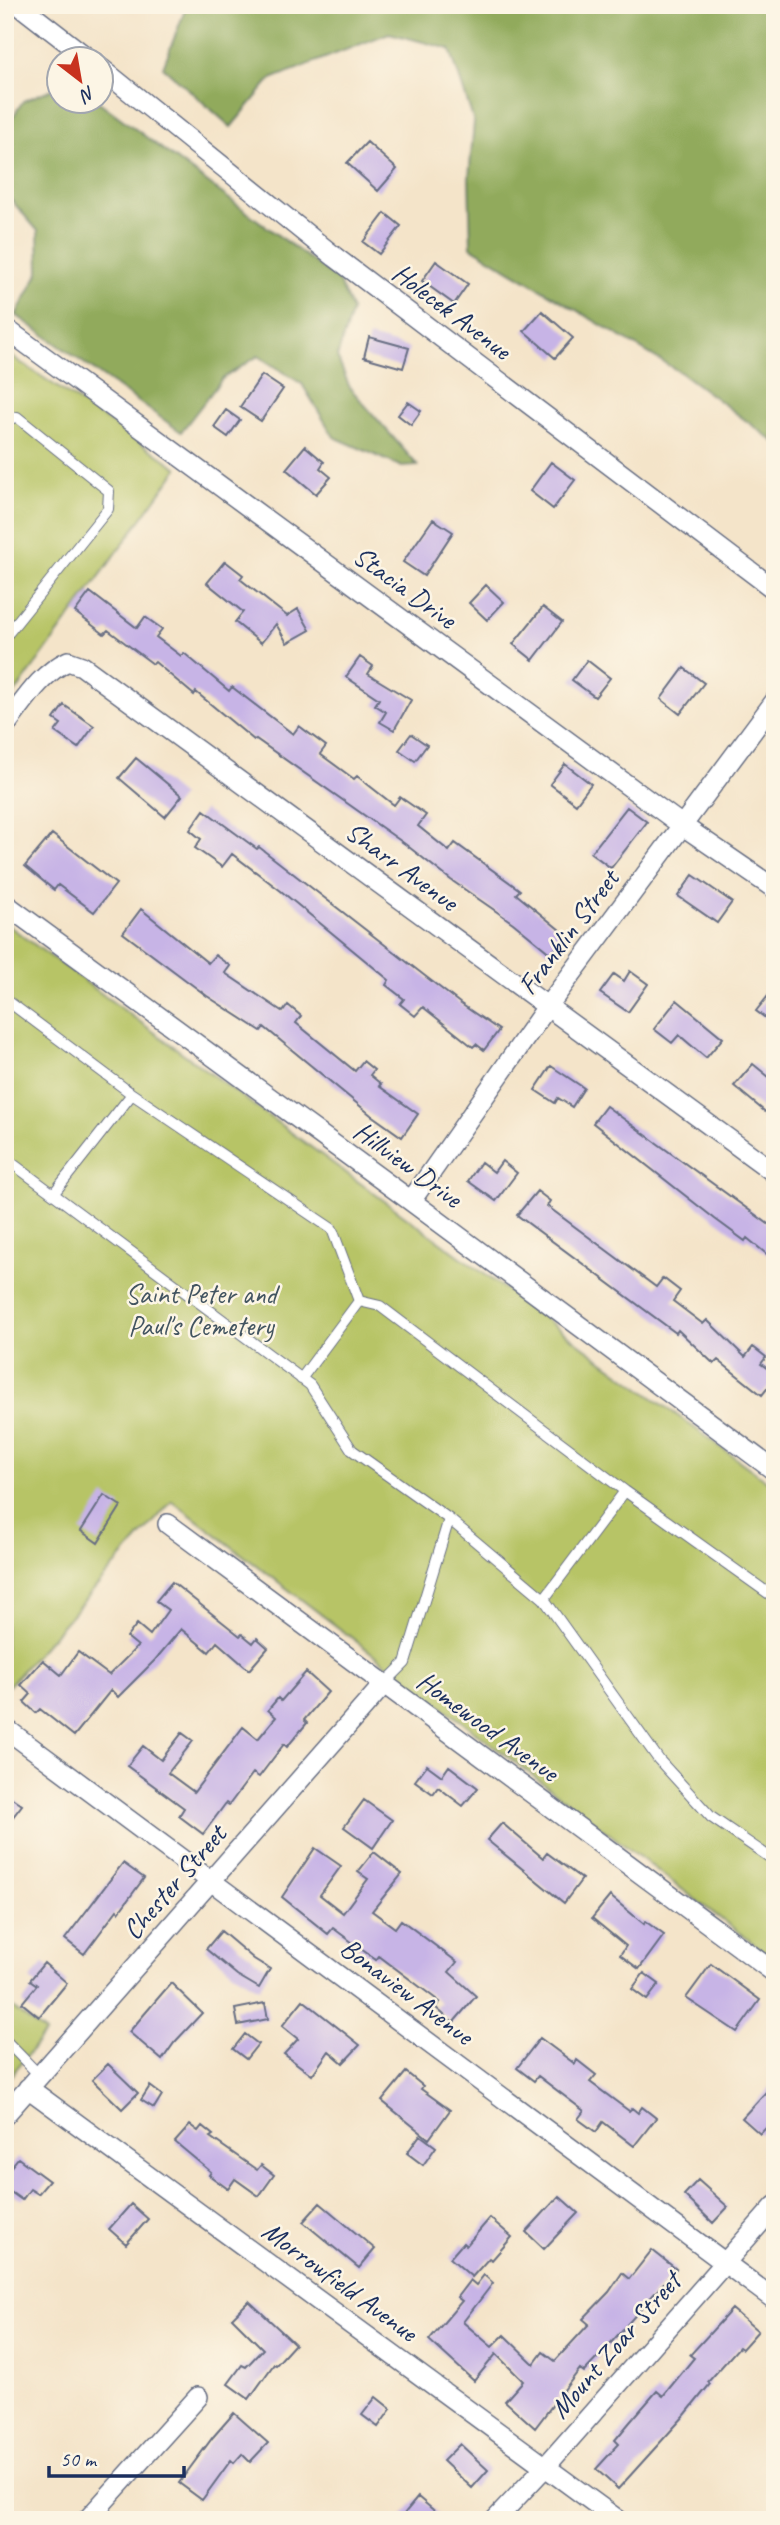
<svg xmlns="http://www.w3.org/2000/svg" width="780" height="2525" font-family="Caveat,sans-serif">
	<rect width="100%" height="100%" fill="#fcf5e5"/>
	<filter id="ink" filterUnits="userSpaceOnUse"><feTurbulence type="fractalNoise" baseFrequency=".0143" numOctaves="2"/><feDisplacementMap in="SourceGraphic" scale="14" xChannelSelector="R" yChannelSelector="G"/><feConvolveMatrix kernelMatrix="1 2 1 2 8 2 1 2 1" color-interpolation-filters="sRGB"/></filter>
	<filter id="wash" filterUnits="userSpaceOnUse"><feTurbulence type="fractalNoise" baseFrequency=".00686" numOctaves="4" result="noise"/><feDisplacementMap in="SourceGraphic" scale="28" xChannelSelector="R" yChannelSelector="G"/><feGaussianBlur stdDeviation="1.57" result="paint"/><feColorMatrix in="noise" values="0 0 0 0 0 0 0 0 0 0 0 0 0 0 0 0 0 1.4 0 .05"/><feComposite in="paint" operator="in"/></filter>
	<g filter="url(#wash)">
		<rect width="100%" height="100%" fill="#f4e4c9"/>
		<path fill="#b7c466" stroke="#697a62" stroke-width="2" d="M5 352 178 468 5 707Z
			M5 923 775 1487V1960L172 1501 5 1690Z
			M5 2002 45 2033 5 2083Z"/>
		<path fill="#91aa5b" stroke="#566c5c" stroke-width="2" d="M187 5H775V442L683 374 471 247 469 178 474 122 450 49 389 33 271 79 231 127 163 67Z
			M59 86 60 102H99L338 280 352 310 337 357 350 388 418 466 402 467 334 437 302 384 258 356 222 379 181 432 16 315 39 272 38 231 5 193V129L23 101Z"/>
		<g id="blocks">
			<path fill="#c7b4e6" d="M367 142 397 169 378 191 347 163Z
				M385 213 401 226 379 254 363 242Z
				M436 261 468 284 454 304 422 281Z
				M542 311 573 338 555 358 524 331Z
				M369 337 409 348 403 368 364 357Z
				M262 375 283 389 261 421 240 407Z
				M408 402 421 411 411 425 398 415Z
				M226 410 240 420 228 437 214 427Z
				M305 446 324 462 320 468 331 477 316 494 286 469Z
				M551 462 575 480 553 509 530 491Z
				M433 519 453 532 424 576 403 562Z
				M225 561 243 575 240 579 287 616 298 609 310 630 287 643 276 624 261 643 235 622 243 612 207 583Z
				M486 585 504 602 487 620 469 603Z
				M90 592 137 628 145 617 162 629 156 637 181 656 184 653 229 691 232 687 293 734 299 726 326 746 320 754 354 779 357 776 394 805 400 797 426 815 418 826 449 851 455 843 520 890 516 894 566 935 551 954 513 923 451 880 405 844 256 739 254 740 196 692 194 695 155 662 153 664 108 630 104 634 75 612Z
				M543 607 562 622 533 660 513 644Z
				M360 657 373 666 368 674 411 700 394 730 380 722 386 712 375 705 379 699 346 677Z
				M587 660 610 678 595 697 572 680Z
				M684 668 704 683 680 714 661 699Z
				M64 705 94 726 78 748 55 732 61 724 54 719Z
				M411 734 427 745 415 761 399 750Z
				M136 758 182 796 165 817 119 778Z
				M565 764 591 784 576 804 550 784Z
				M627 807 647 822 611 868 591 853Z
				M204 810 257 849 259 847 461 1004 499 1030 484 1050 476 1044 473 1047 423 1007 415 1016 400 1004 404 999 386 985 389 980 281 891 232 854 222 867 195 848 201 839 190 830Z
				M52 834 116 884 94 912 58 885 54 890 25 866Z
				M693 875 732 902 717 923 678 896Z
				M141 909 208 963 215 955 230 966 225 973 283 1012 288 1005 301 1016 296 1023 355 1071 363 1061 374 1070 370 1075 381 1084 379 1086 418 1114 402 1137 371 1115 264 1027 261 1031 207 996 123 933Z
				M630 971 648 984 628 1012 600 993 614 974 624 981Z
				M775 987V1025L756 1011Z
				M677 1000 723 1038 706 1058 679 1035 672 1043 654 1029Z
				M753 1064 775 1082V1107L769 1115 734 1086Z
				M551 1066 584 1088 572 1107 558 1098 555 1103 535 1090Z
				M606 1106 775 1229V1261L747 1238 745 1241 715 1219 593 1123Z
				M502 1161 517 1173 496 1201 468 1181 481 1162 494 1172Z
				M537 1191 550 1201 547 1206 656 1287 663 1278 680 1291 673 1301 703 1324 707 1320 745 1357 753 1347 766 1357 761 1364 775 1374V1379L762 1395 718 1360 714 1364 678 1330 676 1333 517 1215Z
				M104 1495 121 1506 98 1543 81 1531Z
				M172 1582 240 1636 242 1634 253 1643 257 1638 268 1648 249 1670 217 1642 209 1652 181 1629 155 1660 118 1697 111 1690 74 1736 40 1709 36 1713 24 1702 31 1694 21 1685 43 1660 61 1675 78 1652 109 1675 138 1646 127 1637 137 1624 150 1635 168 1610 156 1601Z
				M306 1672 328 1692 304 1720 307 1723 287 1747 284 1744 259 1777 253 1773 229 1805 226 1803 203 1834 179 1816 184 1808 127 1766 143 1746 161 1760 182 1733 193 1741 168 1773 194 1792 243 1727 258 1739 276 1717 268 1710 278 1698 281 1701Z
				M427 1765 442 1776 449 1766 478 1788 463 1806 438 1787 433 1794 415 1781Z
				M5 1793 22 1805 5 1827Z
				M364 1800 392 1820 373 1848 344 1827Z
				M502 1823 543 1858 547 1853 582 1879 564 1903 487 1840Z
				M315 1848 341 1866 320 1895 343 1913 368 1879 358 1872 374 1852 402 1874 372 1911 395 1928 401 1920 457 1962 449 1972 476 1996 453 2023 435 2007 440 2002 379 1956 376 1960 333 1928 328 1934 282 1897Z
				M123 1863 144 1878 119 1912 117 1910 84 1954 65 1939Z
				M610 1896 644 1924 645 1921 664 1935 639 1969 620 1955 626 1946 592 1918Z
				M221 1931 254 1959 270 1969 259 1988 237 1975 206 1949Z
				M44 1963 67 1983 39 2017 22 2003 37 1985 30 1980Z
				M711 1964 760 2000 737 2032 686 1998Z
				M644 1973 659 1984 647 2000 632 1989Z
				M171 1983 202 2013 174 2043 162 2060 129 2032Z
				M303 2000 360 2045 343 2063 329 2051 312 2075 284 2054 298 2039 282 2026Z
				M265 2003 268 2019 238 2025 235 2009Z
				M245 2034 258 2044 246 2059 233 2049Z
				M540 2038 575 2064 577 2060 596 2075 590 2082 629 2111 632 2108 638 2113 642 2107 656 2118 634 2146 603 2122 596 2132 578 2119 584 2111 538 2076 534 2081 517 2068Z
				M108 2064 138 2093 122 2109 92 2080Z
				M406 2072 423 2086 421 2089 450 2110 429 2139 382 2101Z
				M775 2082V2119L760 2134 742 2118Z
				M150 2086 162 2095 154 2108 141 2100Z
				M190 2125 198 2131 202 2126 213 2135 210 2137 257 2170 261 2165 274 2175 259 2196 235 2179 228 2189 209 2175 211 2172 175 2142Z
				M420 2135 436 2147 423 2165 407 2153Z
				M18 2158 49 2181 38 2194 30 2189 22 2200 5 2188V2174Z
				M698 2180 728 2207 713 2223 684 2195Z
				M559 2196 578 2213 544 2249 526 2232Z
				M320 2203 375 2249 359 2268 303 2222Z
				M131 2204 148 2219 126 2244 109 2229Z
				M490 2218 512 2237 492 2260 489 2258 472 2277 450 2258 463 2243 466 2246Z
				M652 2250 676 2269 602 2353 584 2372 580 2369 535 2428 505 2401 523 2381 496 2354 474 2381 429 2340 462 2301 457 2297 470 2280 476 2285 484 2275 493 2283 463 2322 492 2347 504 2335 534 2364 543 2352 555 2361 589 2324 583 2319 609 2292 622 2273 629 2279Z
				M249 2301 295 2344 276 2365 274 2364 249 2399 228 2384 242 2365 246 2367 263 2349 232 2318Z
				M732 2309 758 2331 742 2349 739 2347 708 2382 710 2384 685 2415 618 2489 596 2469 619 2444 615 2440 630 2422 657 2391 663 2396 694 2358 690 2355Z
				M376 2397 391 2409 378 2427 362 2415Z
				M234 2413 268 2443 250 2462 242 2454 234 2463 231 2460 202 2500 179 2483 213 2437Z
				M460 2444 488 2470 472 2488 443 2461Z
				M418 2497 445 2520H399Z"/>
		</g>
	</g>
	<g filter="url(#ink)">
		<use href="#blocks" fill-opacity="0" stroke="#676e83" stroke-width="2"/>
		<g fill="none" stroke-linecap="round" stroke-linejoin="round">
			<defs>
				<path id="service" d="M5 420 17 417 109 491 108 509 5 637
					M5 999 132 1094 332 1229 359 1301 380 1306 625 1491 775 1598
					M5 1158 310 1385 352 1450 449 1519 544 1599 659 1760 711 1817 775 1861
					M54 1193 132 1094
					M301 1379 359 1301
					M544 1599 625 1491
					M384 1684 405 1663 449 1519
					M5 2040 40 2076"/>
				<path id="minor" d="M19 5 90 60
					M102 69 335 257 775 590
					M5 328 683 826 775 889
					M5 726C24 702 40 674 68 661L82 666 775 1173
					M5 904 411 1201 775 1471
					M411 1201 547 1007 775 701
					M168 1524 775 1973
					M5 1728 775 2300
					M28 2088 618 2520
					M5 2115 384 1684
					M87 2520 198 2397
					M495 2520 546 2466 775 2206"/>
			</defs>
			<use href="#service" stroke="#676e83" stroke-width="12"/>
			<use href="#minor" stroke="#676e83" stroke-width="22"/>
			<use href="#service" stroke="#fff" stroke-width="10"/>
			<use href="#minor" stroke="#fff" stroke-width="19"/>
		</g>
	</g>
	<g text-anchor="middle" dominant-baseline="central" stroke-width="5" stroke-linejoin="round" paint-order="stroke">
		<g font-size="28" fill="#1b2f5e" stroke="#fcf5e5">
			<text transform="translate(452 311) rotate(37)">Holecek Avenue</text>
			<text transform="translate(405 587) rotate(36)">Stacia Drive</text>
			<text transform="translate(402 866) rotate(36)">Sharr Avenue</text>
			<text transform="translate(568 932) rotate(-53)">Franklin Street</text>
			<text transform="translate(408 1164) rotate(36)">Hillview Drive</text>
			<text transform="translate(488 1726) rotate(36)">Homewood Avenue</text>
			<text transform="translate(174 1882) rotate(-49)">Chester Street</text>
			<text transform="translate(407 1991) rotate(37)">Bonaview Avenue</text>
			<text transform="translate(340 2281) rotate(36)">Morrowfield Avenue</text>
			<text transform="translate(615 2345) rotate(-49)">Mount Zoar Street</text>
		</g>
		<g font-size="28" fill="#425460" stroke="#fcf5e5">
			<text x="201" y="1293">Saint Peter and<tspan x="201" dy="32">Paul's Cemetery</tspan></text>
		</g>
	</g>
	<rect width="780" height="2525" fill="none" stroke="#fcf5e5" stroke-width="28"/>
	<g transform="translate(80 80) rotate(149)"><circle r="33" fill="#fcf5e5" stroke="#a2a6af" stroke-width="2"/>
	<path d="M0-5L12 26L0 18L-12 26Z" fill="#c8321e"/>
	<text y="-10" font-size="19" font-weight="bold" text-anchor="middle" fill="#1b2f5e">N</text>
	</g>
	<path d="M49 2466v10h135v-10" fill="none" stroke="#1b2f5e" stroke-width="3.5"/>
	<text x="60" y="2466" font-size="21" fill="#1b2f5e" stroke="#fcf5e5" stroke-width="5" paint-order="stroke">50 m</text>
</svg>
